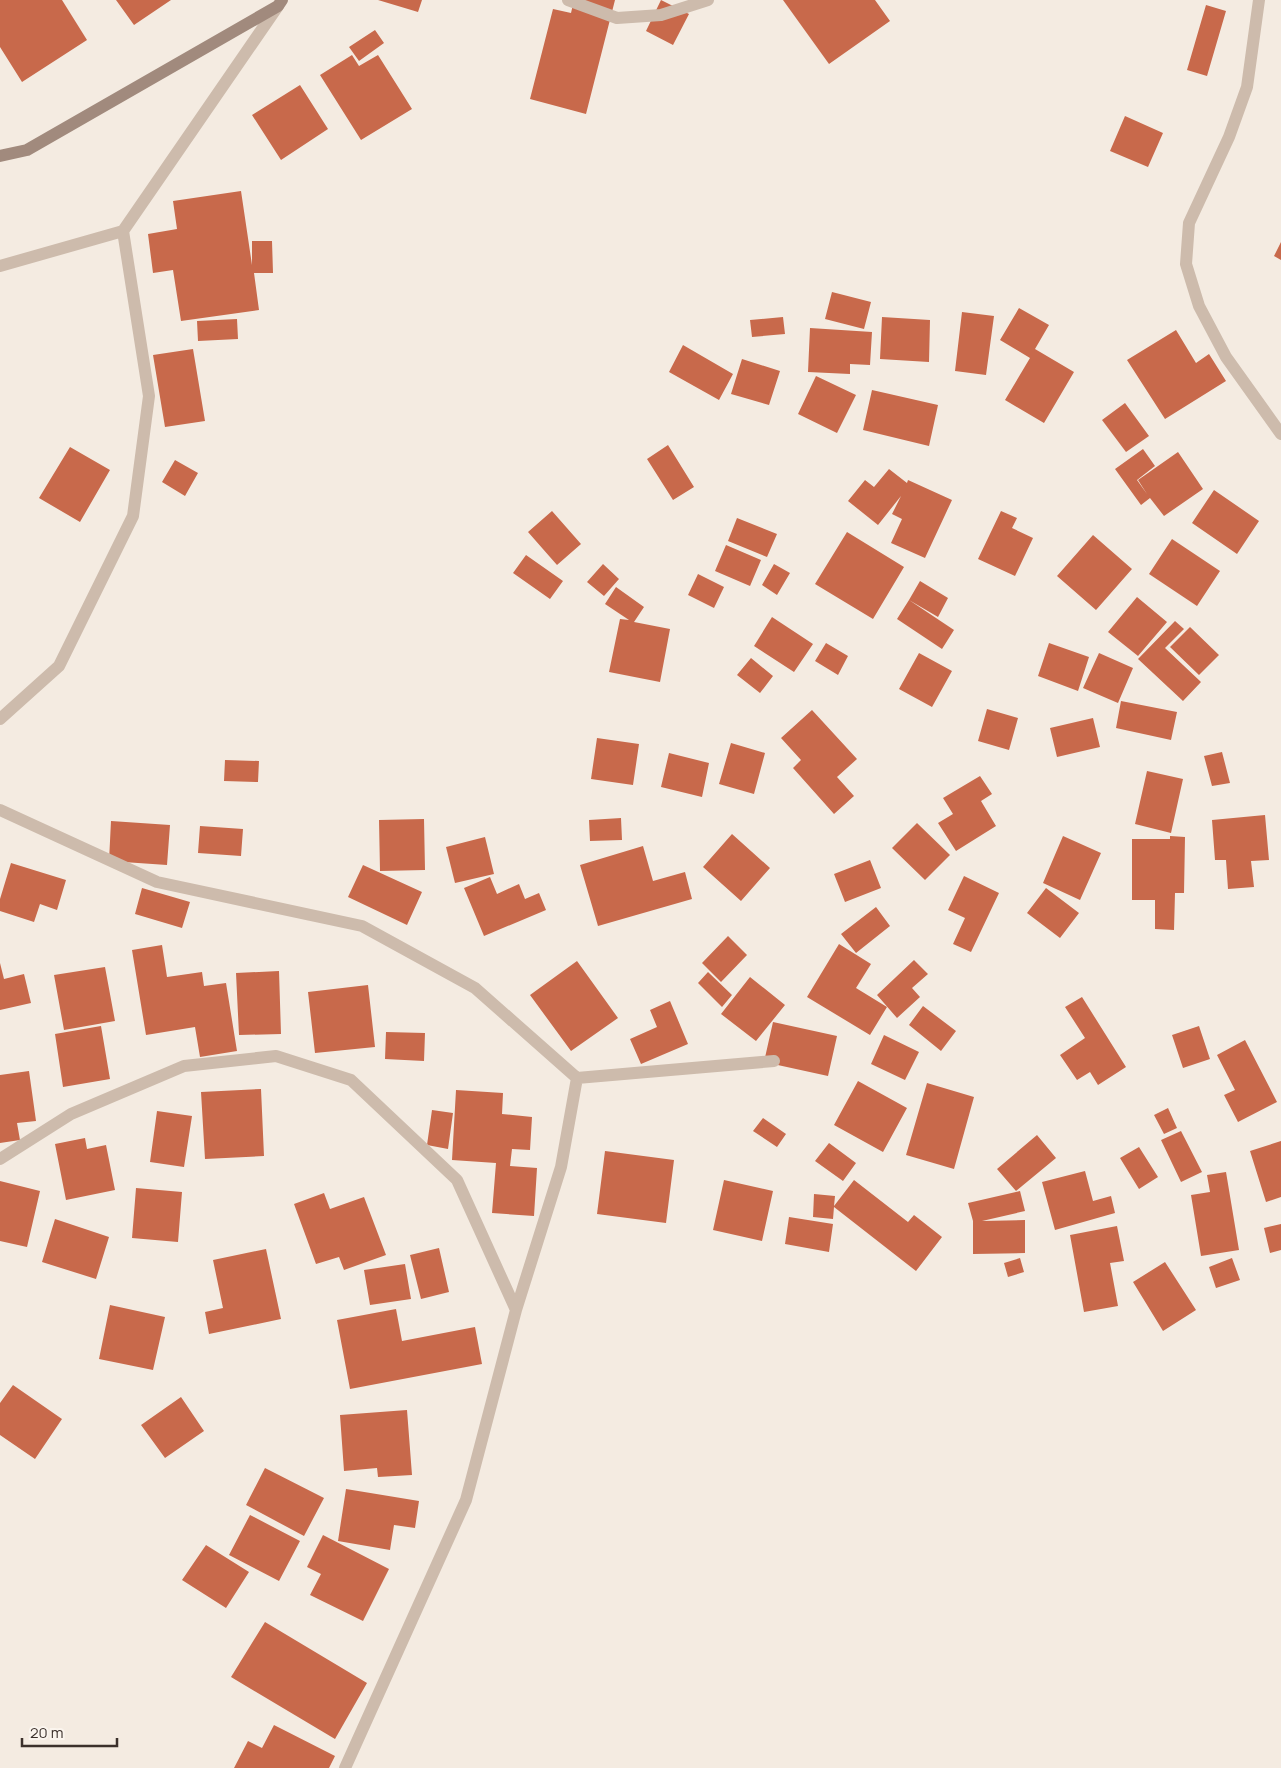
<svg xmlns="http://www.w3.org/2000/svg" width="1281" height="1768" font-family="Manrope,sans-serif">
	<rect width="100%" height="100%" fill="#f4ebe1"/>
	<path fill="#c8694b" d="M0 0H62L87 40 22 82 0 47Z
		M116 0H171L134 25Z
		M378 0H422L418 12Z
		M574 0H615L586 114 530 99 553 9 571 13Z
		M661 0 689 14 673 45 646 31Z
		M783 0H875L890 21 829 64Z
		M1206 5 1226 11 1207 76 1187 70Z
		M375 30 384 43 359 61 349 47Z
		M352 55 359 66 378 55 412 109 361 140 320 75Z
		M300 85 328 129 281 160 252 115Z
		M1125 116 1163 133 1148 167 1110 151Z
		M241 191 252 265V241H272L273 273H254L259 310 181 321 173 270 153 273 148 234 177 229 173 201Z
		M1281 242V260L1274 256Z
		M832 292 871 302 864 329 825 319Z
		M1019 308 1049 325 1035 349 1074 372 1044 423 1005 400 1030 358 1000 340Z
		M962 312 994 316 986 375 955 371Z
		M783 317 785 334 752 337 750 320Z
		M882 317 930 320 929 362 880 359Z
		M237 319 238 339 198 341 197 321Z
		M810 328 872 332 870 365 850 364V374L808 372Z
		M1176 330 1196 363 1209 354 1226 381 1165 419 1127 360Z
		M683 345 733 374 719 400 669 372Z
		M193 349 205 421 165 427 153 355Z
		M742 359 780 371 769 405 731 394Z
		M816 376 856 395 837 433 798 414Z
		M872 390 938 405 929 446 863 430Z
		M1125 403 1149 436 1126 452 1102 420Z
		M668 445 694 487 673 500 647 459Z
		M70 447 110 470 80 522 39 498Z
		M1143 449 1155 466 1137 480 1147 494 1138 480 1178 452 1203 489 1164 516 1150 498 1141 505 1115 469Z
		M175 460 198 473 185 496 162 482Z
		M889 469 907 483 908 480 952 500 925 558 891 543 902 519 892 514 901 496 878 525 848 501 865 480 874 487Z
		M1214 490 1259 521 1237 554 1192 523Z
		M552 511 581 544 557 565 528 532Z
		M1001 511 1017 518 1012 528 1033 538 1015 576 978 559Z
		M737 518 777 534 767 557 728 541Z
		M847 532 904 567 873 619 815 584Z
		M1093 535 1132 569 1096 610 1057 576Z
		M1172 539 1220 571 1197 606 1149 574Z
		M726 545 761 560 750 586 715 571Z
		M526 555 563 581 550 599 513 573Z
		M603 564 619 579 604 596 587 582Z
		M774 564 790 573 777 595 762 585Z
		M698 574 724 587 714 608 688 595Z
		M920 581 948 598 938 617 909 600Z
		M616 587 644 607 634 622 670 629 660 682 609 672 620 619 629 620 605 604Z
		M1137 597 1167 622 1138 656 1108 632Z
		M909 600 954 630 942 649 897 619Z
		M772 617 813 644 794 672 754 646Z
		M1175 621 1184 629 1165 648 1201 682 1183 701 1138 659Z
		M1190 627 1219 655 1199 675 1170 647Z
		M826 643 848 656 838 675 815 661Z
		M1049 643 1089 657 1078 691 1038 676Z
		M919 653 952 671 932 707 899 689Z
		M1099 653 1133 668 1118 703 1083 688Z
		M751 658 773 676 760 693 737 675Z
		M1121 701 1177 712 1171 740 1116 728Z
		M987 709 1018 718 1009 750 978 741Z
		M812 710 857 759 837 777 854 796 834 814 793 768 801 760 781 738Z
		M1093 718 1100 747 1057 757 1050 728Z
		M597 738 639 744 633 785 591 779Z
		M731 743 765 753 754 794 719 784Z
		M1222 752 1230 783 1212 786 1204 756Z
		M669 753 709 763 702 797 661 787Z
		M225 760 259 761 258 782 224 781Z
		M1147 771 1183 779 1171 833 1135 824Z
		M980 776 992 794 981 801 996 826 956 851 938 823 953 814 943 798Z
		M1265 815 1269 860 1251 861 1254 887 1228 889 1226 860H1215L1212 820Z
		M621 818 622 840 590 841 589 820Z
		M424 819 425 870 380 871 379 820Z
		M111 821 170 825 167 865 109 861Z
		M917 823 950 855 925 880 892 848Z
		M200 826 243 829 241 856 198 853Z
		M732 834 770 868 741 901 703 867Z
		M1063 836 1101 853 1080 900 1043 883Z
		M1170 836 1185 837 1184 893H1175L1174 930 1155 929V900H1132V839H1170Z
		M485 837 494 874 455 883 446 847Z
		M643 846 653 881 685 872 692 899 598 926 580 865Z
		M870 860 881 888 845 902 834 874Z
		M11 863 66 880 57 910 40 904 34 922 0 911V899Z
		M363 865 422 892 407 925 348 897Z
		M964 876 999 893 971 952 953 944 965 918 948 910Z
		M490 877 497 894 519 884 525 899 539 893 546 910 484 936 464 888Z
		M142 888 190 902 182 928 135 914Z
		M1046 888 1079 913 1060 938 1027 913Z
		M876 907 890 926 856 953 841 934Z
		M728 936 747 955 721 982 702 963Z
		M839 944 871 964 856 988 887 1007 870 1035 807 997Z
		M162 945 167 977 202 972 204 986 226 983 237 1051 200 1057 195 1027 146 1035 132 950Z
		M914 960 928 974 912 988 920 997 897 1018 877 995Z
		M577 961 618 1018 571 1051 530 995Z
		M0 963 4 979 24 974 31 1003 0 1010Z
		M105 967 115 1021 64 1030 54 975Z
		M279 971 281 1034 239 1035 236 973Z
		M708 972 732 995 722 1007 698 983Z
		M750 977 785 1005 756 1041 721 1014Z
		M368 985 375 1047 315 1053 308 992Z
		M1082 997 1126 1067 1098 1085 1090 1072 1077 1080 1060 1055 1085 1038 1065 1007Z
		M670 1001 688 1044 641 1064 630 1039 657 1027 650 1010Z
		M923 1006 956 1031 941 1051 909 1025Z
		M773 1022 837 1036 828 1076 764 1062Z
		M101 1026 110 1079 63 1087 55 1034Z
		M1199 1026 1210 1059 1183 1068 1172 1035Z
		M386 1032 425 1033 424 1061 385 1059Z
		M884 1035 919 1052 905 1080 871 1064Z
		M1245 1040 1277 1102 1238 1122 1224 1095 1235 1090 1217 1055Z
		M29 1071 36 1121 17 1123 20 1140 0 1143V1075Z
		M858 1081 907 1108 883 1152 834 1125Z
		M927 1083 974 1097 954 1169 906 1155Z
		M261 1089 264 1156 205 1159 201 1092Z
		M456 1090 503 1093 502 1114 532 1117 530 1150 512 1149 510 1166 537 1168 534 1216 492 1213 496 1163 452 1160Z
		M1168 1108 1177 1128 1164 1134 1154 1115Z
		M432 1110 453 1113 448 1149 427 1145Z
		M157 1111 192 1116 184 1167 150 1162Z
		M763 1118 786 1134 777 1147 753 1131Z
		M1181 1131 1202 1172 1181 1182 1161 1140Z
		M1037 1135 1056 1158 1016 1191 997 1169Z
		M85 1138 87 1149 106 1145 115 1190 66 1200 55 1144Z
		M1281 1141V1197L1266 1202 1250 1151Z
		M829 1143 856 1163 843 1181 815 1161Z
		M1139 1147 1158 1177 1139 1189 1120 1158Z
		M605 1151 674 1160 666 1223 597 1214Z
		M1085 1171 1093 1201 1111 1196 1115 1213 1055 1230 1042 1182Z
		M1226 1172 1239 1250 1201 1256 1191 1195 1210 1192 1207 1175Z
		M724 1180 773 1191 762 1241 713 1230Z
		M854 1180 908 1222 914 1215 942 1237 916 1271 834 1207 833 1219 813 1217 814 1194 835 1196 834 1206Z
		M0 1181 40 1191 27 1247 0 1241Z
		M136 1188 182 1192 178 1242 132 1238Z
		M1020 1191 1025 1211 982 1221 1025 1220V1253L973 1254V1221L968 1203Z
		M324 1193 330 1209 364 1197 386 1255 344 1270 339 1257 316 1264 294 1204Z
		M789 1217 833 1224 829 1252 785 1244Z
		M55 1219 109 1237 96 1279 42 1262Z
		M1281 1224V1250L1270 1253 1264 1228Z
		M1117 1226 1124 1261 1110 1263 1118 1306 1084 1312 1070 1235Z
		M439 1248 449 1292 421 1299 410 1255Z
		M266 1249 281 1319 209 1334 205 1312 223 1308 213 1260Z
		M1020 1258 1024 1272 1008 1277 1004 1263Z
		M1232 1258 1240 1280 1216 1288 1209 1267Z
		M1165 1262 1196 1310 1163 1331 1133 1282Z
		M405 1264 411 1299 370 1305 364 1270Z
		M110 1305 165 1317 153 1370 99 1359Z
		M396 1309 402 1341 475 1327 482 1364 350 1389 337 1320Z
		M13 1385 62 1419 35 1459 0 1435V1403Z
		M181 1397 204 1431 165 1458 141 1425Z
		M407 1410 412 1475 378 1477 377 1468 344 1471 340 1415Z
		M265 1468 324 1498 304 1536 246 1505Z
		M346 1489 419 1501 415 1528 394 1525 390 1550 338 1541Z
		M250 1515 300 1541 279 1581 229 1555Z
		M323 1535 389 1569 363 1621 310 1595 321 1574 307 1567Z
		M206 1545 249 1572 226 1608 182 1580Z
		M265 1622 367 1683 335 1739 231 1677Z
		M274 1725 335 1756 329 1768H234L248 1741 262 1748Z"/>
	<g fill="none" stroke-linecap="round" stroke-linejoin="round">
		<path stroke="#cdbbac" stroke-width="12" d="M568 0 617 18 661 15 708 0
			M1259 0 1247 87 1229 137 1189 223 1186 264 1199 306 1226 357 1281 434
			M0 266 123 231
			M0 719 59 666 133 516 149 396 123 231 278 6
			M0 810 157 882 362 926 475 988 577 1078 774 1061
			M0 1159 71 1114 184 1066 276 1056 351 1080 457 1180 516 1310
			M345 1768 466 1500 516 1310 561 1167 577 1078"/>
		<path stroke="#a18a7d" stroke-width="12" d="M0 156 27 150 278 6 282 0"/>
	</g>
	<path d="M22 1738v8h95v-8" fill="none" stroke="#3b302b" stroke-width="2.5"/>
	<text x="30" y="1738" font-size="15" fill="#3b302b" stroke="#fbf5ee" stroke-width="4" paint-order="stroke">20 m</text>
</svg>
